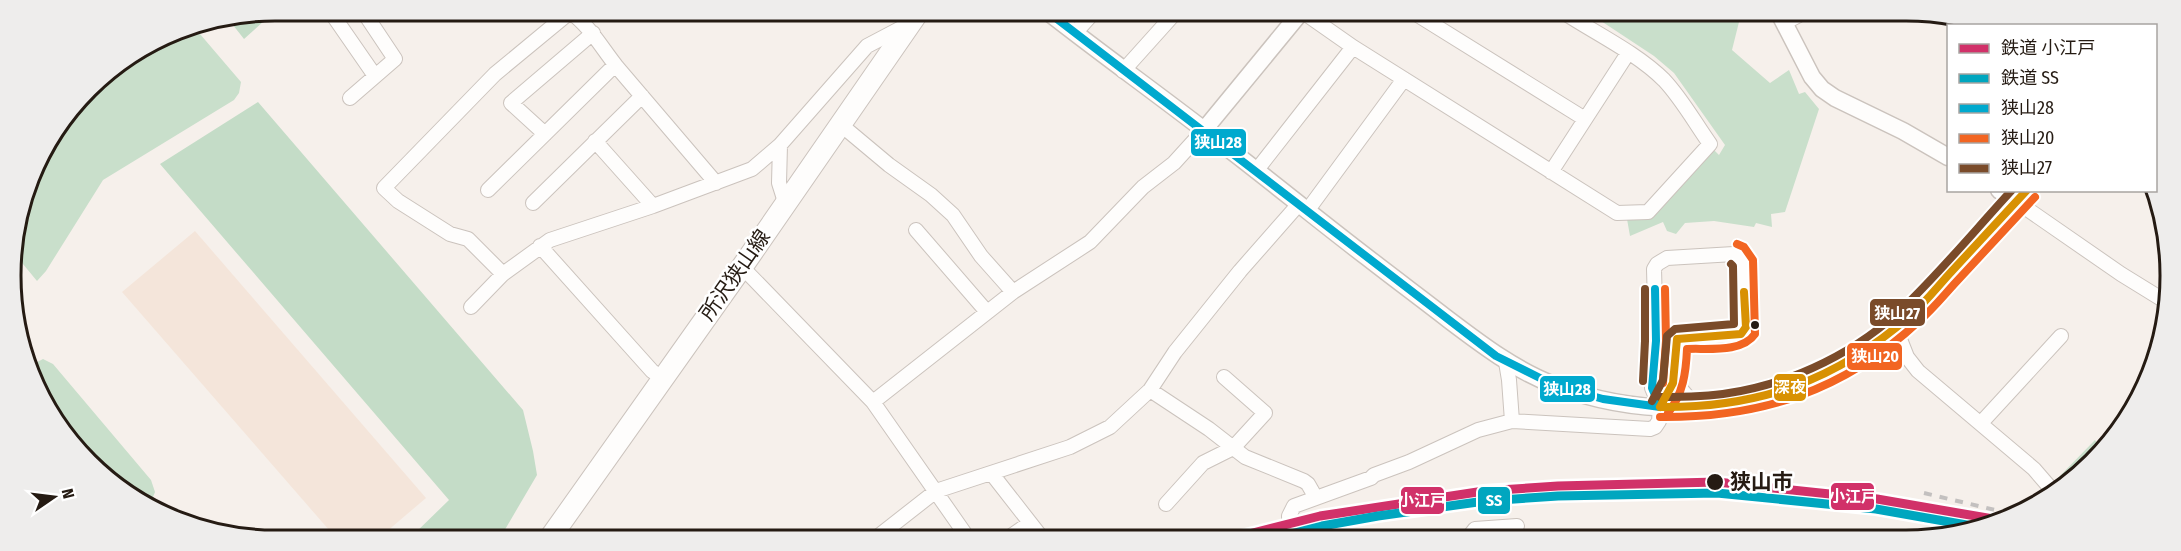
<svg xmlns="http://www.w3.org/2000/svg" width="2181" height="551" font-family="'Fira Sans Condensed','Noto Sans JP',sans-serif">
	<rect width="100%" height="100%" fill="#f6f0eb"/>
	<path fill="#f4e5da" d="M195 231 426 498 379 538H336L122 292Z"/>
	<path fill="#c9dfcb" d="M1606 12 1728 13 1739 22 1732 50 1770 83 1789 70 1799 94 1805 92 1819 109 1785 212 1771 214 1772 227 1756 223 1754 227 1714 221 1685 223 1676 234 1667 231 1663 222 1630 236 1627 219 1651 217 1714 150 1719 155 1725 145 1674 73 1654 56 1601 21Z
		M194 27 241 82 239 93 234 100 103 180 46 271 37 281 13 252 38 159 101 77 174 31Z
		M43 359 53 364 151 480 155 492 151 502 146 506 65 437 28 367Z
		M2095 440 2102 450 2093 463 2057 488 2053 483Z"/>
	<path fill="#c4dcc7" d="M275 11 244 39 229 20Z
		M258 102 523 410 533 451 537 475 500 538H410L449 500 160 164Z"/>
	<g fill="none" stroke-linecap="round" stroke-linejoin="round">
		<defs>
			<path id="minor" d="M330 11 375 76
				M569 11C590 26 601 47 617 67 650 106 683 144 716 183
				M1303 12 1353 47 1617 213 1648 212 1710 144C1695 123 1682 99 1664 80 1637 53 1595 33 1563 12
				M1413 12 1585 119
				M1784 23 1803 13
				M1075 33 1094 12
				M1123 71 1176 12
				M350 98 395 59 363 11
				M840 124 889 165 931 195 953 215 981 256 1013 292
				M545 134 511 103 593 33
				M595 141 653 206
				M1256 171 1353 47
				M1551 172 1628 53
				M488 190 615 65
				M785 202 779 183 780 145 867 46 905 26
				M2017 202 2121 274 2168 303
				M533 203 642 96
				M1307 211 1404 79
				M916 230 987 312
				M540 246 652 371 662 378
				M742 267 873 402 968 538
				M503 274 468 239 450 234 398 201 384 188 495 74 570 12
				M471 307 503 274 550 240 653 206 752 169 780 145
				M1896 329 1907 357 1918 371 2034 469 2053 491
				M1506 362 1509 380 1512 421 1650 429 1655 427 1659 421 1660 407 1652 388 1656 341 1654 269 1657 264 1667 258 1734 254 1737 255 1743 262 1746 327 1741 334 1677 339 1662 331 1656 322
				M1675 382 1697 408
				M1150 390 1209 429 1245 457 1304 481 1308 484 1316 498
				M873 402 1013 292 1090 242 1143 187 1174 163 1204 130
				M1660 407C1678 387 1676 364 1677 339
				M1981 423 2061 336
				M992 474 1042 538
				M1166 504 1203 463 1233 448 1265 413 1224 377
				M876 538 936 491 1070 447 1110 427 1150 390 1175 352 1240 271 1298 205
				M1008 538 1030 523
				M1290 538 1289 516 1294 506 1371 478 1374 475 1409 462 1478 430 1512 421
				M1468 538 1475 529 1517 526"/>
			<path id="tertiary" d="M1048 12C1099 52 1152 90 1204 130 1260 172 1313 216 1368 258 1395 279 1422 299 1449 320 1482 345 1515 370 1554 385 1645 420 1751 415 1837 369 1914 327 1969 254 2027 190
				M1779 13 1812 77 1822 89 1835 98 1903 131 1948 157
				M1204 130 1301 12
				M1999 190 2017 202"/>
			<path id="primary" d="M550 538 742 267 919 11"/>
		</defs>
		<use href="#minor" stroke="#cbc3bd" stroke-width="16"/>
		<use href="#tertiary" stroke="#cbc3bd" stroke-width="19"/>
		<use href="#primary" stroke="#cbc3bd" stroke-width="23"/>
		<use href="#minor" stroke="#fefdfc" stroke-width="14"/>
		<use href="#tertiary" stroke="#fefdfc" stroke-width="16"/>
		<use href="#primary" stroke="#fefdfc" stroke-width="21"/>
		<path stroke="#c3c0bf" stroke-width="4" stroke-dasharray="8 8" stroke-linecap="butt" d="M1924 493 2016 515"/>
		<defs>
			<path id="bus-1" d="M1048 12 1496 356 1556 386 1603 399 1660 407 1652 388 1656 341 1655 289"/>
			<path id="bus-2" d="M1663 383 1666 341 1665 289
				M1668 413C1683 394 1686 373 1687 349 1708 348 1742 353 1755 334L1753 260 1744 247 1737 244
				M1660 417C1761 418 1844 391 1919 321 1933 309 1944 295 1957 281 1983 253 2009 225 2035 197"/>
			<path id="bus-3" d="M1643 381 1645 341V289
				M1660 397C1683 397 1706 397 1729 393 1794 383 1859 351 1906 305 1943 269 1977 228 2012 190
				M1652 401 1663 380 1667 336 1675 329 1734 324 1733 266 1731 264"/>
			<path id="bus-4" d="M1660 407C1759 408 1836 381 1911 315 1926 302 1938 286 1952 271 1977 244 2002 217 2027 190
				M1660 407 1673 383 1677 339 1741 334 1746 327 1744 292"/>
		</defs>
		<use href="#bus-1" stroke="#fff" stroke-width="12"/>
		<use href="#bus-2" stroke="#fff" stroke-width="12"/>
		<use href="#bus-3" stroke="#fff" stroke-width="12"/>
		<use href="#bus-4" stroke="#fff" stroke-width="12"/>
		<use href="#bus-1" stroke="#00a9ce" stroke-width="8"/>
		<use href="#bus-2" stroke="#f26522" stroke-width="8"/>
		<use href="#bus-3" stroke="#7a4b2a" stroke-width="8"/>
		<use href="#bus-4" stroke="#d89103" stroke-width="8"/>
		<defs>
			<path id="rail-1" d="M1233 538 1320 516 1484 491 1558 486 1717 482 1877 499 1999 520"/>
			<path id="rail-2" d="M1275 538 1322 526 1378 516 1485 501 1558 496 1717 493 1876 509 1978 527"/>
		</defs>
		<use href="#rail-1" stroke="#fff" stroke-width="14"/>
		<use href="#rail-2" stroke="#fff" stroke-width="14"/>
		<use href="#rail-1" stroke="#d13169" stroke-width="9"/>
		<use href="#rail-2" stroke="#00a6bf" stroke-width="9"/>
	</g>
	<g fill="#251b13" stroke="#fff" stroke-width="2">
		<circle cx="1755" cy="325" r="5"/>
		<circle cx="1715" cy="482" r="9"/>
	</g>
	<g text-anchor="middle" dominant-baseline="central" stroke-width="5" stroke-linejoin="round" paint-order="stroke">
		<g font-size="21" fill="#251b13" stroke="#fff">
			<text transform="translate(735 275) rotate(-55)">所沢狭山線</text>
		</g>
		<g font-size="21" font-weight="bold" fill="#251b13" stroke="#fff" text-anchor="start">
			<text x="1730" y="482">狭山市</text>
		</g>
	</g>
	<path d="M0 0H2181V551H0ZM275 21H1906A254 254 0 0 1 2160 275V276A254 254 0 0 1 1906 530H275A254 254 0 0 1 21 276V275A254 254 0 0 1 275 21Z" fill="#eeedec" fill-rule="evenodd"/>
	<path fill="none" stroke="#251b13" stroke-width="3" d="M275 21H1906A254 254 0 0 1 2160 275V276A254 254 0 0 1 1906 530H275A254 254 0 0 1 21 276V275A254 254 0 0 1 275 21Z"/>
	<g stroke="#fff" stroke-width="2">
		<rect x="1190" y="128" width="57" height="29" rx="6" fill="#00a9ce"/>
		<rect x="1869" y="298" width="57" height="29" rx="6" fill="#7a4b2a"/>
		<rect x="1846" y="342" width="57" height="29" rx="6" fill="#f26522"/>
		<rect x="1773" y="373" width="34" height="29" rx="6" fill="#d89103"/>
		<rect x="1539" y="375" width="57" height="28" rx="6" fill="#00a9ce"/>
		<rect x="1830" y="482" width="45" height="29" rx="6" fill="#d13169"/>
		<rect x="1400" y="486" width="45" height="29" rx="6" fill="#d13169"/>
		<rect x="1477" y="486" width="34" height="29" rx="6" fill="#00a6bf"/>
	</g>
	<g font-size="16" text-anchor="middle" font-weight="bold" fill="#fff">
		<text x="1218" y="148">狭山28</text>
		<text x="1897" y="319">狭山27</text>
		<text x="1875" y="362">狭山20</text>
		<text x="1790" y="393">深夜</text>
		<text x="1567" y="395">狭山28</text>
		<text x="1853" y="502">小江戸</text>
		<text x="1422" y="506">小江戸</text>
		<text x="1494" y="506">SS</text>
	</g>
	<rect x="1947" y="24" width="210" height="168" fill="#ffffff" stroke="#a8a4a1" stroke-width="1.5"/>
	<rect x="1959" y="44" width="30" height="9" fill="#d13169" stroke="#a8a4a1" stroke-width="1.5"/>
	<text x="2001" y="54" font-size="18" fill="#251b13">鉄道 小江戸</text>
	<rect x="1959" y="74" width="30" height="9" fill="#00a6bf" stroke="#a8a4a1" stroke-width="1.5"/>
	<text x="2001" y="84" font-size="18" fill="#251b13">鉄道 SS</text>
	<rect x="1959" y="104" width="30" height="9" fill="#00a9ce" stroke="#a8a4a1" stroke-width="1.5"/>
	<text x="2001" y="114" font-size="18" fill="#251b13">狭山28</text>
	<rect x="1959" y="134" width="30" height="9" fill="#f26522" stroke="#a8a4a1" stroke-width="1.5"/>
	<text x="2001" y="144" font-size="18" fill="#251b13">狭山20</text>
	<rect x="1959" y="164" width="30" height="9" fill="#7a4b2a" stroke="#a8a4a1" stroke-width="1.5"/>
	<text x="2001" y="174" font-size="18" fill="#251b13">狭山27</text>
	<g transform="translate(54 497) rotate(76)" stroke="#ffffff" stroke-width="4.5" paint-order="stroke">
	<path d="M0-4.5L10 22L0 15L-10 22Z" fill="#251b13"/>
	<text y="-9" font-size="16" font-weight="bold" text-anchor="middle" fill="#251b13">N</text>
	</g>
</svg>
